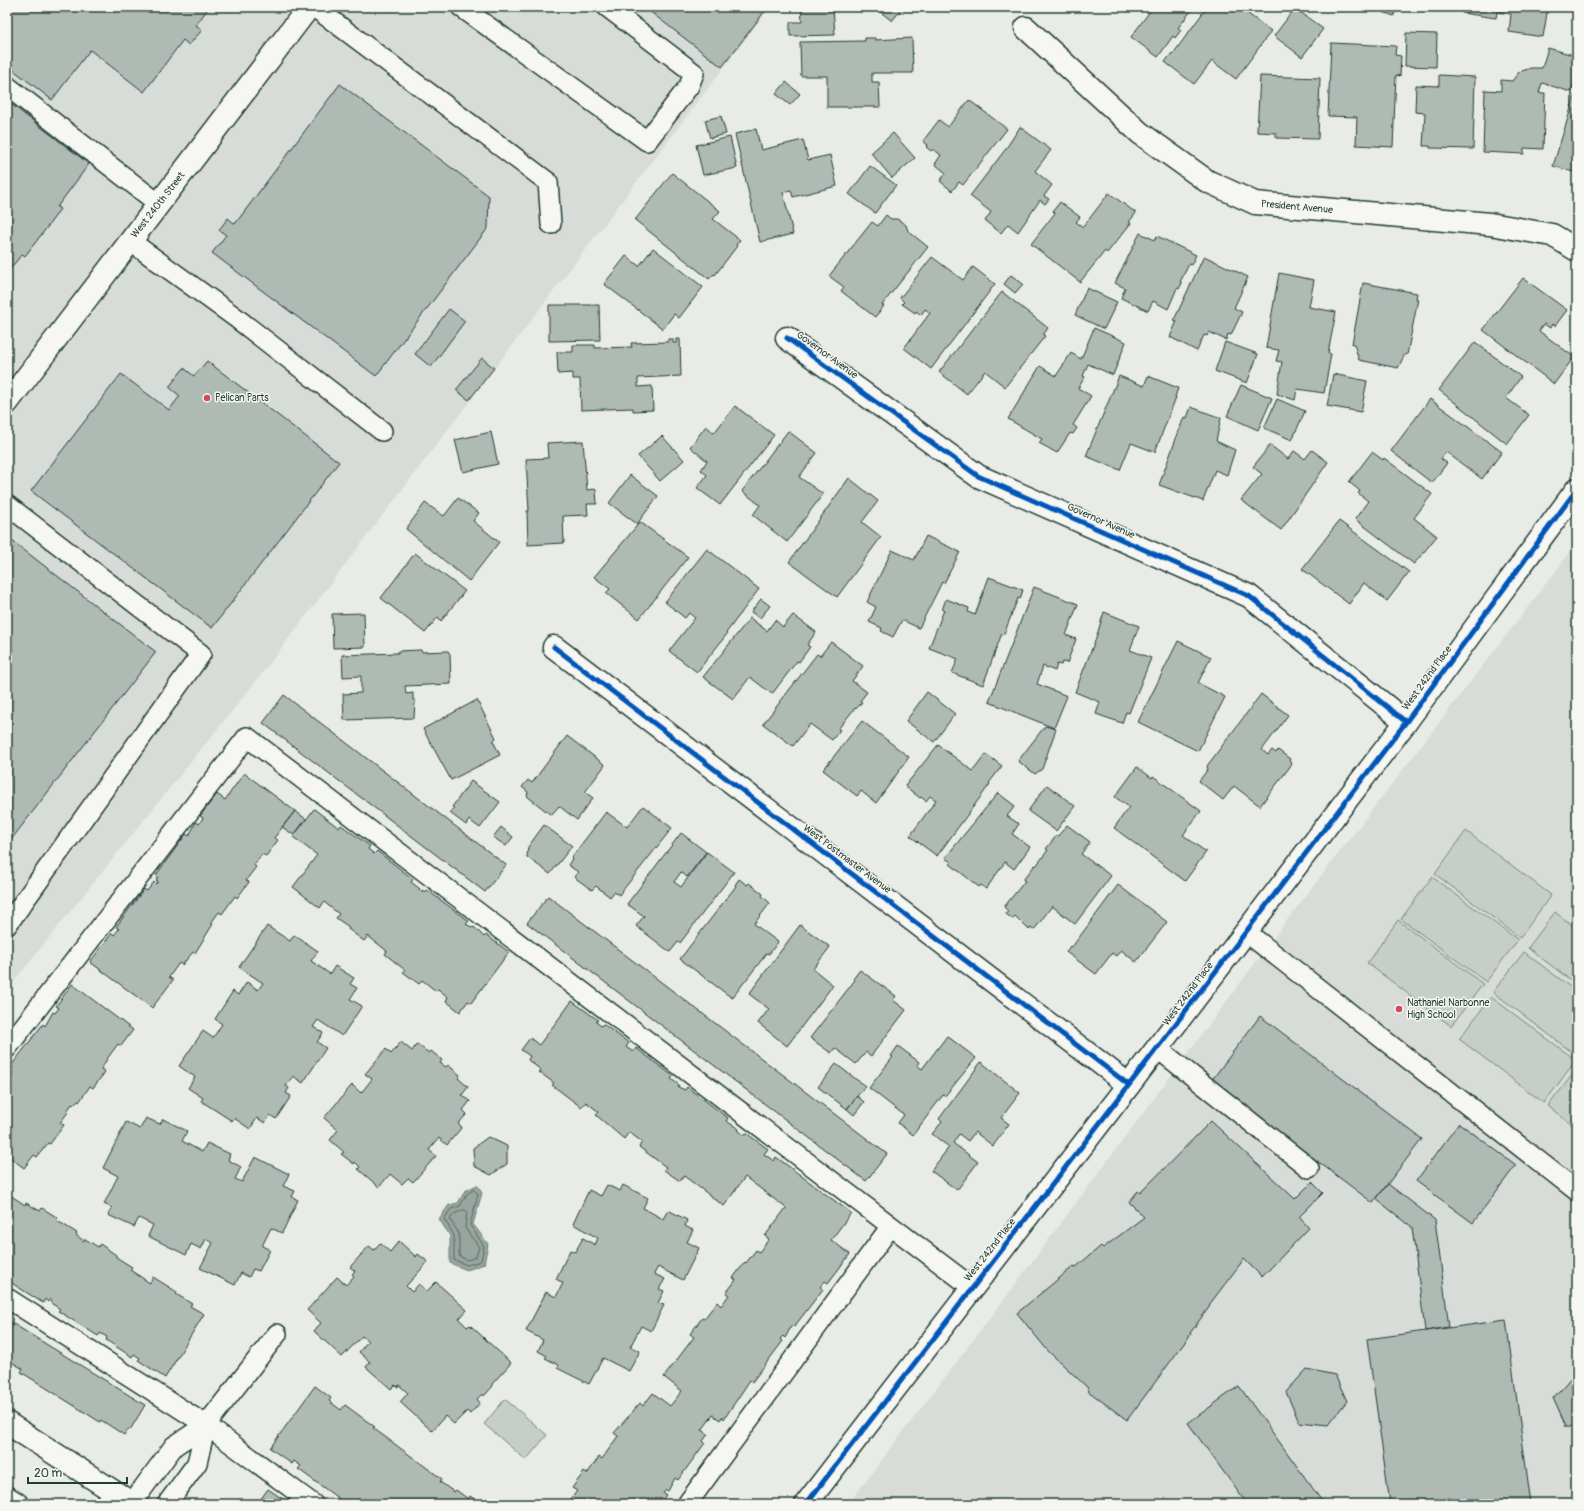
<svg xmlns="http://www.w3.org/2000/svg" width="1584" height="1511" font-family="Pangolin,sans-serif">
	<rect width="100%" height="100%" fill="#e9ebe7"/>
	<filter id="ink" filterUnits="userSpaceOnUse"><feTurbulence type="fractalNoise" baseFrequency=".025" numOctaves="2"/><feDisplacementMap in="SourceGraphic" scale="8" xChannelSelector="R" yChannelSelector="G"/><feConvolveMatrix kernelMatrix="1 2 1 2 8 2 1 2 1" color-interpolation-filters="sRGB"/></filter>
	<g filter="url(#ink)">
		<path fill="#d8dcd8" d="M7 7H770L261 675 7 990Z
			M1577 543V1504H848L990 1318 1285 923Z"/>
		<path fill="#c7cec9" stroke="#73867e" d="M1466 831 1551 895 1520 938 1435 874Z
			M1432 877 1518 940 1486 982 1401 919Z
			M1555 912 1577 929V985L1528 948Z
			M1398 920 1483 984 1451 1026 1367 963Z
			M1524 952 1577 992V1056L1493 992Z
			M1491 997 1576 1060 1544 1103 1459 1039Z
			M1577 1069V1129L1548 1106Z
			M505 1399 547 1435 526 1460 484 1424Z"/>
		<path fill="#99a6a0" stroke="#687c75" d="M477 1185 482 1193 473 1224 488 1244 484 1264 467 1270 450 1263V1236L439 1219 449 1205 458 1203 465 1191Z"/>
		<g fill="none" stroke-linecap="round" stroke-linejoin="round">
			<path stroke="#50675f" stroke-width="1" d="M474 1190 478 1194 470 1225 484 1246 481 1261 467 1265 454 1260V1235L444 1219 451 1209 460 1206 467 1194Z
				M465 1210 467 1212 465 1228 479 1247 476 1257 467 1260 459 1256V1234L450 1219 454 1214Z"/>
		</g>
		<path fill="#b0bab5" stroke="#1f3d34" d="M7 7H209L196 25 202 30 189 45 183 40 144 92 90 50 52 100 7 65Z
			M644 7H768L722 67Z
			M801 7H833L835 35 790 36V22H802Z
			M874 7H903L892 21Z
			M1153 7H1194L1178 28 1181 30 1175 38 1173 36 1158 57 1131 37Z
			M1207 7H1239L1271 31 1236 79 1212 61 1194 84 1165 62 1172 53 1173 54Z
			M1369 7H1397L1394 16Z
			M1463 7H1548L1543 37 1509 32 1511 14 1497 12 1496 18 1462 13Z
			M1295 8 1323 29 1302 57 1274 36Z
			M1406 33 1437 34 1436 67 1405 66Z
			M865 38H875V40L912 38 913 73H872V82H879L880 107H827V76H801L800 42 865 41Z
			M1331 43 1396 46 1395 55 1401 56 1400 76 1396 75 1393 147 1356 145 1357 117 1328 116Z
			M1548 48 1577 56V73L1571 92 1542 83 1539 93H1545L1543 149 1524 148V154L1483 152 1485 90 1501 91V80L1512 81 1519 72 1531 68H1542Z
			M1439 75 1475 77 1473 149 1430 148V146H1423L1425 113 1415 112 1416 85 1439 86Z
			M1260 76 1320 78 1318 139 1276 138V133L1257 132Z
			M786 82 800 94 790 105 776 94Z
			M340 84 489 196 488 228 376 376 212 253 226 235 219 230 228 218 235 224Z
			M1576 92 1577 93V173L1553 166Z
			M969 100 1007 129 963 185 959 182 952 191 940 181 946 173 935 164 941 155 933 149 931 151 926 147 928 145 923 141 939 120 948 127Z
			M7 101 89 164 57 207 60 209 48 226 25 256 22 254 7 273Z
			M721 116 726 134 710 138 705 120Z
			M1020 127 1051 150 1035 171 1052 185 1044 196 1049 199 1045 204 1040 200 1018 232 1008 224 1001 233 985 221 991 212 970 196 1005 150Z
			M756 129 761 150 803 140 808 160 830 155 837 186 793 197 791 190 783 192 793 234 760 242 735 134Z
			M893 133 915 158 892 178 871 153Z
			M730 137 737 168 703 175 696 145Z
			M870 166 896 185 875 213 849 194Z
			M672 173 720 211 713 219 740 240 736 245 737 246 715 275 714 274 709 279 635 220Z
			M1109 193 1136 213 1129 222 1131 223 1107 253 1105 251 1080 282 1031 244 1055 213 1053 211 1060 202 1080 217 1076 222 1083 227Z
			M886 215 891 219H897L906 225 908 231 928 247 882 305 884 306 875 317 841 291 844 287 829 276 872 222 878 226Z
			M1140 233 1155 240 1157 236 1196 255 1191 265 1189 264 1180 282 1182 283 1179 289 1177 288 1168 309 1153 301 1148 311 1138 306 1121 298 1125 288 1115 283Z
			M653 248 703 287 679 318 674 314 663 329 604 284 626 256 639 266Z
			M1204 256 1248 277 1234 308 1242 312 1231 335 1228 334 1226 340 1209 332 1207 336 1204 335 1197 351 1170 337 1177 321 1174 320Z
			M932 257 963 280 973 267 995 284 931 369 904 348 930 313 925 309 921 315 916 311 915 313 902 304 904 302 900 298Z
			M1279 273 1314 280 1309 307 1336 312 1328 353 1331 354 1324 393 1297 389 1295 400 1277 394 1282 362 1276 361 1279 350 1266 348Z
			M1011 275 1023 284 1015 293 1004 284Z
			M1523 278 1567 310 1555 326 1552 324 1550 328 1544 324 1539 331 1574 357 1554 384 1483 330Z
			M1363 283 1417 293 1416 299H1418L1407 355 1405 354 1398 368 1359 360 1354 344H1352Z
			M1087 288 1117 302 1104 329 1075 315Z
			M1002 292 1048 328 1043 335 1045 336 1005 387 985 371 967 394 939 372Z
			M549 305H599L600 340 549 341Z
			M449 309 465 321 431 367 415 354Z
			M1094 328 1126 342 1113 375 1088 364 1083 376 1085 377 1078 388 1091 396 1073 425 1077 428 1073 434 1070 433 1057 453 1039 443 1042 439 1008 419 1040 366 1056 376 1071 353 1081 359Z
			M668 339H673V343H676V339H680L681 376 638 378V387L652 386 653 410 633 411V408L581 410 580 379H573V373L558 374 557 352H573V345H595V348L632 347 631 343 668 342Z
			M1225 342 1258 354 1247 383 1215 371Z
			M1475 342 1521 377 1506 398 1529 415 1507 444 1439 390Z
			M482 358 494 368 469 400 456 390Z
			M207 361 339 462 212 628 31 491 121 374 169 410 180 396 169 387 184 368 194 376Z
			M1333 374 1367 381 1361 412 1327 406Z
			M1119 376 1144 386 1148 376 1178 388 1175 397H1176L1155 452 1131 443 1120 470 1086 456Z
			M1241 385 1272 398 1258 430 1227 416Z
			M1277 399 1305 411 1292 440 1264 428Z
			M1430 399 1502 452 1482 479 1446 452 1441 459 1447 463 1432 483 1391 451Z
			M735 406 774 435 720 505 697 488 707 475 701 470 707 461 690 447 706 426 714 433Z
			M1191 407 1221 418 1216 441 1235 450 1227 475 1215 470 1203 501 1159 485 1184 417 1187 418Z
			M788 431 817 453 799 477 823 494 787 542 753 515 760 505 742 491Z
			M491 432 498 464 463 472 455 440Z
			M662 436 684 460 660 481 638 456Z
			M583 441 587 490 596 489 597 504H587L588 515 563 516 564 543 528 545 527 511H529L526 459 548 458 547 443Z
			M1270 445 1288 459 1294 451 1305 459 1312 450 1328 462 1281 530 1241 500 1262 474 1253 467Z
			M1372 452 1383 460 1384 458 1432 494 1414 518 1437 536 1414 564 1355 519 1368 501 1358 493 1360 491 1349 482Z
			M630 475 658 496 637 524 609 503Z
			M849 478 878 501 862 522 881 537 837 597 789 562Z
			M458 498 479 513 473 521 499 542 469 581 406 529 425 503 444 516Z
			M1339 521 1409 572 1387 601 1364 583 1349 604 1302 569Z
			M640 522 688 557 639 619 606 593 610 589 594 577Z
			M926 536 960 552 944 583 942 582 919 628 902 620 893 637 881 631 882 628 869 622 876 607 867 602 892 550 914 560Z
			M7 537 156 652 7 845Z
			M707 549 759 589 726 633 727 634 697 672 669 651 695 618 689 613 685 618 665 602Z
			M415 553 465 591 441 621 438 617 425 633 381 598Z
			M989 577 1023 590 1020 599 1018 598 1004 634 1002 633 983 685 952 673 958 659 929 648 944 610H942L946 599 969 608 968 612 975 615Z
			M1034 587 1078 604 1066 635 1076 639 1067 663 1062 662 1061 665 1057 664 1055 671 1043 666 1037 684 1067 696 1054 728 989 702Z
			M761 599 770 606 760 618 751 612Z
			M1104 612 1139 626 1130 650 1151 658 1129 713 1126 712 1122 723 1096 714 1100 702 1075 692 1096 638Z
			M364 613 365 647 333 648 332 614Z
			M793 615 816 632 807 645 810 647 799 662 797 661 772 694 750 677 733 699 703 677 750 618 767 631 775 620 783 627Z
			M1178 641 1211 657 1198 683 1225 697 1198 751 1138 722Z
			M831 642 863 666 852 681 867 692 860 701 862 702 856 709 855 708 838 729 840 730 832 740 810 724 793 746 763 724 817 654 820 656Z
			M421 650 422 652 448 651 450 654 451 684 405 686 406 694 413 693V700H415L414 718 344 720 343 694 361 693V676L343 677 342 655 398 653V651Z
			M927 692 955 714 934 742 906 721Z
			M1261 694 1288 715 1262 750 1268 755 1272 750 1276 753 1278 750 1290 759 1289 761 1292 764 1260 806 1234 786 1223 800 1199 781 1208 769 1207 766Z
			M284 695 506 865 485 892 263 723Z
			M477 700 496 738 493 741 500 755 451 780 423 729Z
			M862 721 909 757 876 803 861 791 857 796 823 770Z
			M1045 726 1056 729 1042 769 1035 774 1018 761Z
			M567 736 605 765 585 792 593 798 577 820 559 806 551 815 527 796 528 792 522 787 528 780 532 783Z
			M938 745 973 771 986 754 1002 766 989 783 990 784 937 856 910 836 936 800 930 796 926 801 921 797 920 798 905 786Z
			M1137 767 1152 778 1153 776 1201 811 1183 835 1206 852 1185 881 1114 828 1129 807 1115 797Z
			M244 773 295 811 274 838 278 840 266 856 262 854 254 865 256 867 246 880 249 882 237 898 235 896 222 914 219 912 211 923 213 924 195 953 193 952 182 965 179 963 169 977 173 980 152 1008 90 962 112 933 114 935 119 929 116 927 144 889 147 891 154 882 156 884 158 881 156 880 158 877 156 875 186 834 189 836 196 822 199 824 203 818 200 816 217 794 225 800Z
			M471 781 500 802 480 828 469 820 466 825 450 813 454 808 452 807Z
			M1047 785 1075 806 1056 831 1028 811Z
			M998 793 1015 806 1007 816 1019 824 1012 834 1030 847 1014 869 1005 862 986 889 981 885 979 887 950 864 951 862 945 858Z
			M643 806 672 828 619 895 614 892 610 897 596 886 592 890 574 877 578 872 568 865 572 859 571 858 606 812 627 827Z
			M314 809 339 828 341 825 370 846 368 849 374 854 377 851 413 879 411 882 420 889 419 891 421 893 422 890 425 892 427 890 469 921 466 924 473 928 474 927 484 937 486 935 509 952 471 1003 468 1001 460 1012 446 1001 448 997 438 989 436 991 422 980 419 984 403 972 405 970 385 954 387 951 368 936 364 941 348 929 349 927 336 918 339 914 324 902 320 908 293 887 317 855 293 837Z
			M295 811 306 819 294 835 282 827Z
			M544 825 572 846 550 874 527 857 528 847Z
			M1067 825 1090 842 1081 854 1111 876 1075 924 1052 906 1034 930 1030 928 1029 930 1015 916 1013 919 1006 914 1008 911 1004 907 1025 881 1023 880 1035 865 1036 866 1048 850 1046 849 1057 835 1058 836Z
			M501 827 513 837 506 846 493 837Z
			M681 833 706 852 687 877 681 872 674 882 681 887 707 852 734 872 680 943 678 942 670 952 636 926 644 916 627 904Z
			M739 879 747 885 749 883 763 894 762 896 770 903 754 924 778 942 769 954 767 953 732 998 680 959 736 886 735 885Z
			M1118 885 1167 922 1136 962 1121 950 1116 956 1112 953 1096 974 1066 952 1070 946 1072 947Z
			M548 896 887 1154 866 1181 527 923Z
			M800 925 830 947 813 969 833 985 787 1046 758 1023 769 1009 749 994Z
			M267 926 290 941 294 935 318 951 311 961 330 974 335 966 354 978 350 984 357 988 350 999 362 1006 342 1036 318 1020 313 1027 323 1033 317 1042 326 1048 303 1083 293 1076 286 1086 289 1088 286 1093 291 1096 276 1119 270 1115 265 1123 257 1118 250 1129 234 1118 232 1121 201 1101 203 1098 188 1088 195 1077 179 1066 203 1031 213 1038 222 1024 215 1019 233 991 238 995 247 982 258 990 263 983 239 967Z
			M860 970 896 996 893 1000 906 1010 871 1056 866 1052 856 1064 835 1048 831 1053 810 1038 855 980 853 979Z
			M72 984 133 1030 121 1046 118 1044 109 1056 101 1069 105 1072 93 1088 90 1086 79 1102 77 1101 73 1105 72 1104 67 1111 68 1112 60 1123 64 1125 50 1144 48 1143 37 1157 34 1155 24 1168 7 1155V1076L9 1073 12 1075 13 1073 11 1071 13 1068 11 1066 43 1024 45 1026 53 1012 55 1013 59 1008 56 1006Z
			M572 1001 598 1020 596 1022 601 1026 603 1024 629 1043 626 1047 633 1052 636 1048 673 1076 671 1079 679 1085 678 1087 685 1090 687 1087 728 1118 726 1121 739 1129 738 1130 744 1135 746 1133 768 1149 764 1154 774 1161 776 1157 851 1213 831 1240 850 1254 828 1283 825 1281 820 1287 823 1289 794 1327 792 1325 785 1338 783 1336 780 1339 783 1341 752 1382 750 1380 724 1419 722 1417 720 1420 713 1415 702 1430 708 1434 703 1441 705 1443 678 1480 675 1478 668 1491 666 1490 663 1493 666 1495 659 1504H567L577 1491 572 1488 584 1472 587 1474 599 1457 602 1459 618 1436 614 1433 640 1403 643 1406 653 1393 670 1406 682 1391 664 1377 694 1337 690 1334 702 1318 704 1319 717 1302 721 1306 729 1295 726 1293 736 1280 733 1278 745 1262 746 1263 756 1250 759 1252 769 1239 765 1236 786 1208 745 1177 724 1206 684 1176 680 1181 664 1170 666 1167 639 1147 642 1142 629 1132 624 1139 596 1115 599 1112 586 1102 581 1107 552 1085 554 1083 539 1072 541 1070 528 1060 530 1056 521 1050 530 1038 539 1045Z
			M1260 1016 1422 1139 1373 1203 1211 1081Z
			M947 1036 976 1058 945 1096 943 1095 913 1135 898 1123 904 1115 869 1088 893 1057 891 1056 898 1046 919 1062 917 1065 922 1069Z
			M401 1042 412 1051 417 1044 429 1053 431 1051 442 1060 440 1063 446 1067 448 1065 460 1075 458 1078 468 1087 462 1095 470 1101 463 1110 467 1114 458 1124 462 1127 447 1145 439 1138 429 1150 436 1156 413 1182 408 1178 402 1184 390 1174 379 1187 358 1169 360 1167 355 1162 354 1164 341 1154 344 1152 330 1140 338 1130 324 1118 352 1085 361 1093 372 1079 365 1074 386 1049 391 1054Z
			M981 1062 1020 1093 1001 1118 1009 1124 993 1146 975 1132 968 1141 959 1134 953 1143 978 1162 957 1190 931 1171 949 1147 932 1134 942 1122 939 1119Z
			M836 1064 865 1086 847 1109 818 1087Z
			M857 1096 864 1102 854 1115 847 1109Z
			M146 1118 160 1124 163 1119 187 1131 182 1141 202 1152 207 1143 230 1154 228 1160 241 1167 235 1179 242 1182 255 1157 289 1174 283 1186 295 1191 292 1197 298 1200 282 1233 271 1228 262 1246 270 1250 259 1271 253 1269 249 1277 241 1273 235 1285 200 1268 213 1243 206 1239 201 1249 191 1244 186 1255 148 1236 153 1225 139 1218 134 1227 108 1215 112 1208 104 1204 118 1176 103 1168 126 1122 140 1129Z
			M1211 1121 1295 1199 1312 1182 1323 1193 1299 1217 1309 1228 1262 1277 1244 1259 1209 1305 1210 1306 1190 1333 1191 1334 1127 1420 1088 1391 1089 1389 1048 1351 1017 1313 1074 1266 1076 1267 1101 1246 1103 1248 1144 1217 1129 1202 1138 1191 1140 1193Z
			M1459 1123 1516 1165 1473 1223 1416 1181Z
			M488 1137 507 1146V1164L491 1175 474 1166 473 1148Z
			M1388 1184 1435 1220 1449 1327 1425 1331 1412 1227 1376 1199Z
			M607 1185 620 1191 623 1185 648 1198 643 1208 663 1219 668 1210 687 1220 685 1226 693 1230 687 1242 699 1248 683 1280 658 1267 654 1274 665 1279 659 1289 664 1291 658 1303 664 1305 651 1331 641 1326 630 1347 640 1351 629 1371 603 1358 589 1384 557 1368 559 1365 545 1358 547 1356 538 1351 543 1340 526 1331 546 1292 556 1297 563 1283 556 1279 570 1250 575 1252 583 1238 595 1245 598 1238 573 1224 589 1190 601 1196Z
			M7 1189 11 1192 10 1195 25 1205 26 1203 40 1211 42 1208 58 1218 56 1220 77 1233 76 1235 84 1241 85 1239 98 1247 100 1244 116 1255V1257L132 1267 130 1270 150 1283 153 1277 177 1292 176 1294 192 1304 190 1306 204 1314 165 1378 138 1360 140 1358 134 1354 132 1357 106 1340 107 1337 100 1333 98 1336 58 1311 60 1309 51 1303 52 1301 50 1299 48 1302 45 1299 43 1303 7 1280Z
			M399 1241 416 1257 418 1254 428 1262 406 1286 412 1292 419 1284 427 1291 436 1282 467 1310 459 1319 467 1327 470 1325 511 1363 492 1384 493 1386 484 1396 482 1394 477 1399 480 1403 470 1414 467 1411 454 1424 445 1416 432 1431 400 1402 408 1393 399 1385 398 1387 395 1385 391 1389 366 1367 370 1362 359 1352 368 1341 362 1336 342 1357 314 1331 321 1323 307 1310 337 1277 346 1285 354 1276 352 1274 355 1271 350 1267 369 1246 374 1250 380 1243 390 1252Z
			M7 1320 145 1405 130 1430 128 1429 124 1435 101 1420 100 1422 21 1372 23 1369 7 1359Z
			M1506 1320 1531 1504H1390L1367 1339Z
			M1307 1369 1335 1375 1347 1401 1328 1425 1299 1422 1286 1392Z
			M1574 1374 1577 1375V1428L1566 1427 1553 1398Z
			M315 1386 331 1398 329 1401 341 1410 345 1405 375 1427 373 1428 442 1479 440 1482 454 1492 456 1490 468 1499 470 1496 481 1504H346L298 1469 301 1466 294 1461 292 1464 270 1448Z
			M1239 1386 1324 1504H1247L1188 1423Z
			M268 1489 290 1504H257Z"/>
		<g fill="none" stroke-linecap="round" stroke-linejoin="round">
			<defs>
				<path id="lane" d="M314 7 548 182 551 224
					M461 7 647 141 689 86 694 73 607 7
					M7 86 159 204
					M130 241 235 317 382 431
					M7 505 201 654 7 925
					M1246 932 1577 1191
					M7 1048 247 737 891 1226 687 1504
					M1157 1048 1309 1168
					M891 1226 973 1288
					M7 1298 206 1425 313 1504
					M132 1503 174 1446 206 1425 277 1334
					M167 1504 197 1463 206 1425"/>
				<path id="street" d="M1026 28 1140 133 1207 181 1255 203 1490 224 1552 235 1577 250
					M787 338 978 476 1249 596 1406 722
					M554 647 1129 1085"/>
				<path id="secondary" d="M7 403 309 7
					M806 1504 1129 1085 1406 722 1577 489"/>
				<path id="primary" d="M7 1423 133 1504
					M7 1498 17 1504"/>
			</defs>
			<use href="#lane" stroke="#1f3d34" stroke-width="22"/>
			<use href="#street" stroke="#1f3d34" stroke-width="25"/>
			<use href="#secondary" stroke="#1f3d34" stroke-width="25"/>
			<use href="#primary" stroke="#1f3d34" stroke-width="25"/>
			<use href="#lane" stroke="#f6f6f2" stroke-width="19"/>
			<use href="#street" stroke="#f6f6f2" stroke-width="22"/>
			<use href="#secondary" stroke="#f6f6f2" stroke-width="22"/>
			<use href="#primary" stroke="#f6f6f2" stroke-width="22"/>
			<defs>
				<path id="cycleway" d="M787 338 978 476 1249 596 1406 722
					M554 647 1129 1085
					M806 1504 1129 1085 1406 722 1577 489"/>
			</defs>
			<use href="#cycleway" stroke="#f6f6f2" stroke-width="8"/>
			<use href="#cycleway" stroke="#0057b8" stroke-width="5"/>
		</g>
	</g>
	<g fill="#d1495b" stroke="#f6f6f2" stroke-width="1.5">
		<circle cx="207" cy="398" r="4"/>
		<circle cx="1399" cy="1009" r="4"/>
	</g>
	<g text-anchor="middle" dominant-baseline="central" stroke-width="3" stroke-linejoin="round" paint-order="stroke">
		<g font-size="10" fill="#1f3d34" stroke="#f6f6f2">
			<text transform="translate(158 205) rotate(-52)">West 240th Street</text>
			<text transform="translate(1297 207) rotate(5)">President Avenue</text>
			<text transform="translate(827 355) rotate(36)">Governor Avenue</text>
			<text transform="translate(1101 521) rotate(24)">Governor Avenue</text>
			<text transform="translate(1427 678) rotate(-54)">West 242nd Place</text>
			<text transform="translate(847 859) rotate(37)">West Postmaster Avenue</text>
			<text transform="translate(1188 994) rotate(-53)">West 242nd Place</text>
			<text transform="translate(990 1250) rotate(-52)">West 242nd Place</text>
		</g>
		<g font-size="10" fill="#1f3d34" stroke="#f6f6f2" text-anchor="start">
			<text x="215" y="398">Pelican Parts</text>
			<text x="1407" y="1003">Nathaniel Narbonne<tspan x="1407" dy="12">High School</tspan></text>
		</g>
	</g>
	<rect width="1584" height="1511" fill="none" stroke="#f6f6f2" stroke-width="24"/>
	<rect x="12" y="12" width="1560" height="1487" fill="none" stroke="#1f3d34" stroke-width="1.5" filter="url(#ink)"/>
	<path d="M28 1477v6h99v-6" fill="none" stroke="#1f3d34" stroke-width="2"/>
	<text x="34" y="1477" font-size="12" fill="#1f3d34" stroke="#f6f6f2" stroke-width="3" paint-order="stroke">20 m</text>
</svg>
